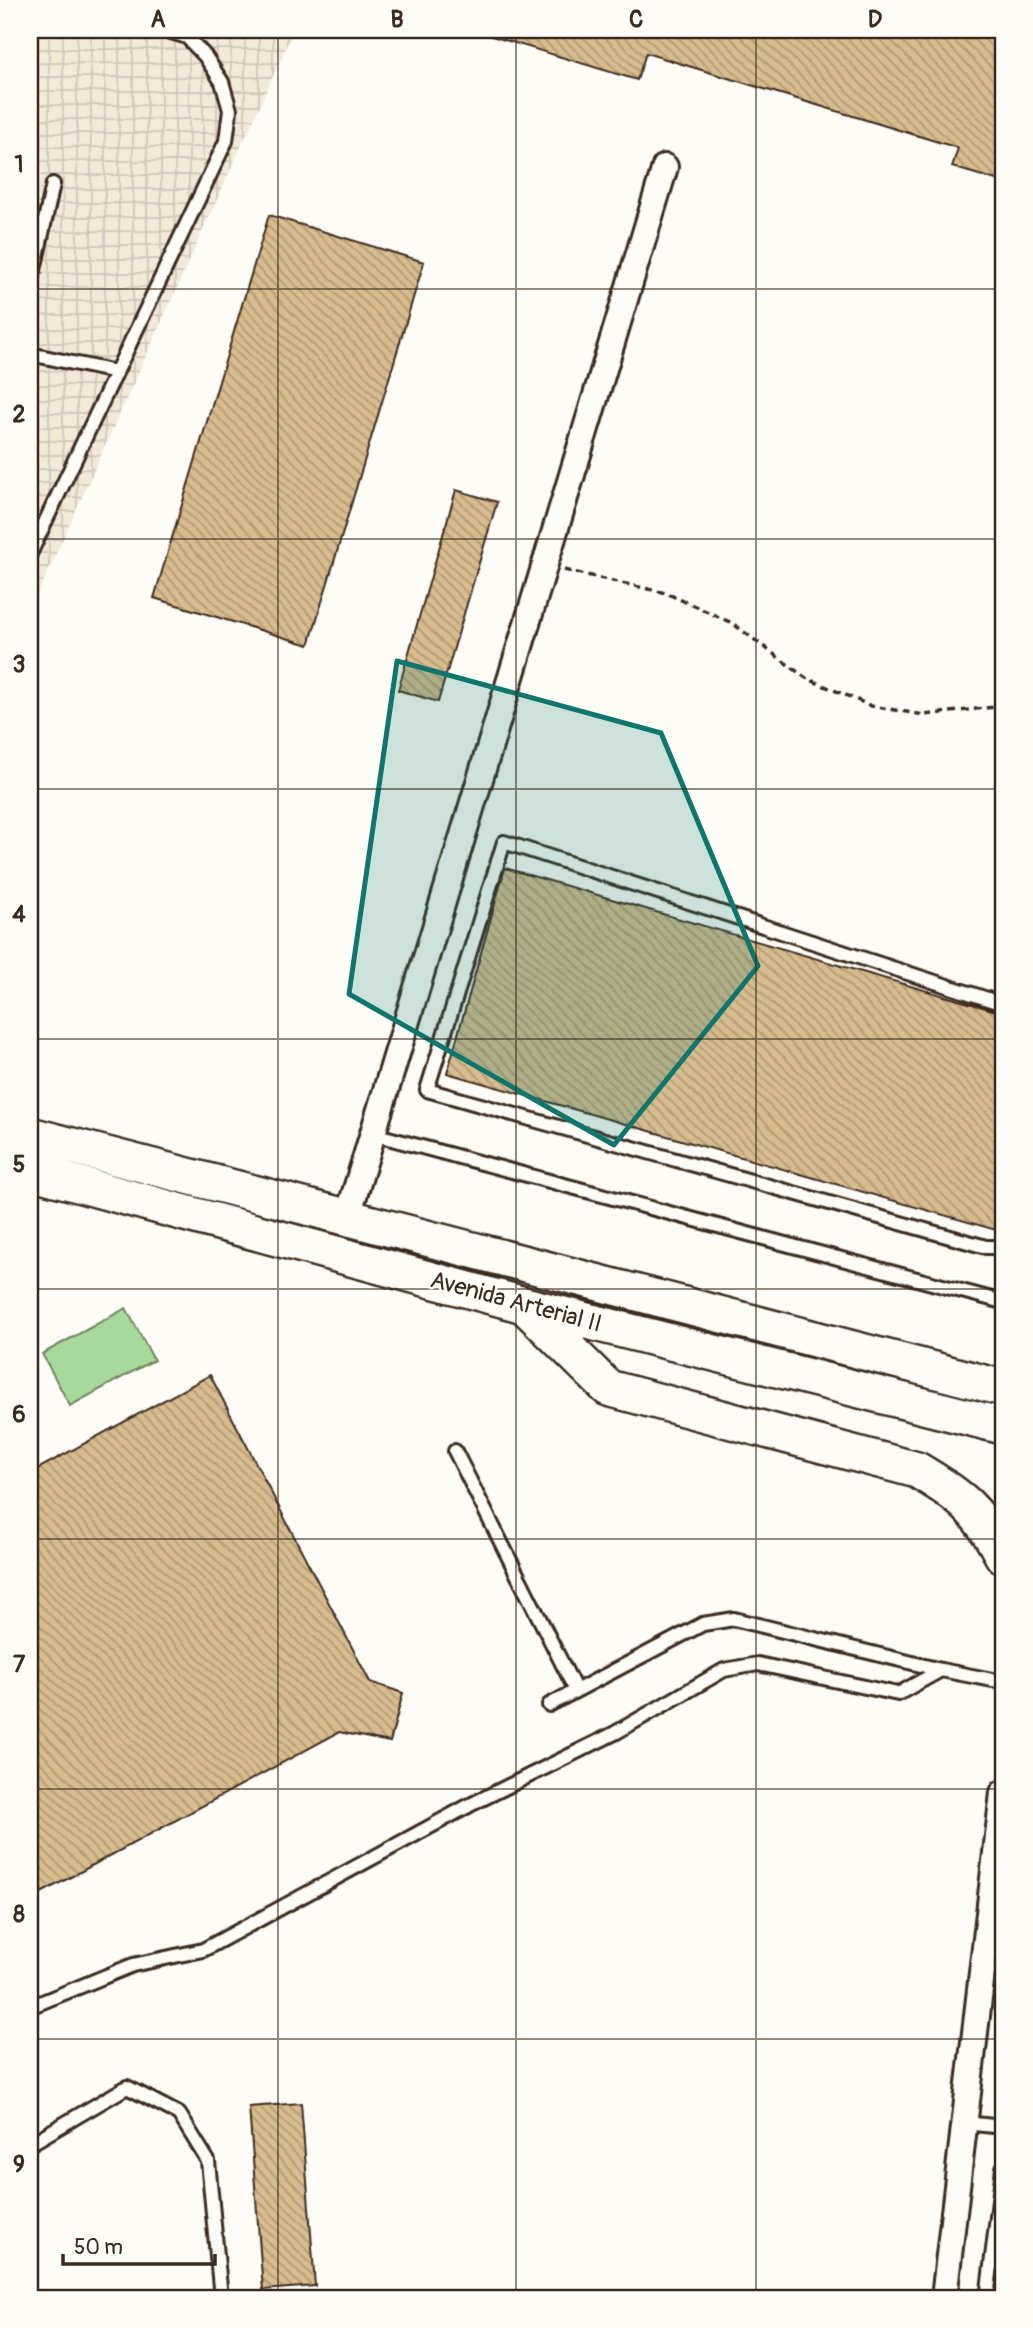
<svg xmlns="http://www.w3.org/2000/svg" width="1033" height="2328" font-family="Pangolin,sans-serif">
	<defs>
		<pattern id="industrial-grid" width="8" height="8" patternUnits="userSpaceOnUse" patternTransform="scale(1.75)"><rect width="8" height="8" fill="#f2e9d7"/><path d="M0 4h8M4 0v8" fill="none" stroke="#d0c8b8"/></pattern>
		<pattern id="building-back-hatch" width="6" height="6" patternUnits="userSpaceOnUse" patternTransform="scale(1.75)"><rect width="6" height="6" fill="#d8bc8d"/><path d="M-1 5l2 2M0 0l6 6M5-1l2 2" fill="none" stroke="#b09973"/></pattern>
	</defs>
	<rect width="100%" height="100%" fill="#fdfcf7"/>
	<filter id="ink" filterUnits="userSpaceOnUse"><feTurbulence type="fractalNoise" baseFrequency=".0143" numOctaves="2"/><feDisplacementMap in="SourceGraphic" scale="14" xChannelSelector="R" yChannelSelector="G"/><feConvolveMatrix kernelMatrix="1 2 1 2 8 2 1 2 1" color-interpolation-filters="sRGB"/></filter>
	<g filter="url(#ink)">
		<path fill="url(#industrial-grid)" d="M30 30H294L30 611Z"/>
		<path fill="#a7d99a" stroke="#71825c" stroke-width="2" d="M126 1308 154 1360 70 1406 42 1354Z"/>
		<path fill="url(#building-back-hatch)" stroke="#3b2a1e" stroke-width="2" d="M486 30H1003V182L952 167 958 148 646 53 637 80 485 34Z
			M269 215 424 262 309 645 154 598Z
			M456 490 497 502 438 702 398 690Z
			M505 868 1003 1013V1232L447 1073Z
			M210 1375 370 1682 403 1693 390 1742 339 1732 30 1899V1473Z
			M301 2103 315 2286 263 2290 249 2107Z"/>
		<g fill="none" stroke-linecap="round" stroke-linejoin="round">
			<defs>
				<path id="lane" d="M30 288 53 184
					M30 354 116 372
					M30 554 226 141 230 110 222 82 205 56 187 37 164 30
					M1003 1004 504 842 427 1090 986 1247H1003
					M373 1134 1003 1302
					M455 1451 576 1691
					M549 1705 703 1624 734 1619 941 1670
					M30 2007 133 1965 203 1950 470 1805 615 1733 724 1670 758 1664 898 1694 941 1670 1003 1682
					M965 2123 1003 2127
					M30 2144 127 2087 179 2114 208 2161 221 2298
					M987 2298 1003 2168"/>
				<path id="street" d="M347 1219 665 167
					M944 2298 1003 1793"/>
				<path id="secondary" d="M30 1135 1003 1388
					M30 1171 524 1305 1003 1426
					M524 1305 608 1388 917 1470C961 1496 979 1510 1003 1556"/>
			</defs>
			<use href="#lane" stroke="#3b2a1e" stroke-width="18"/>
			<use href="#street" stroke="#3b2a1e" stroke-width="30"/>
			<use href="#secondary" stroke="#3b2a1e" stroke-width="40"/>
			<path stroke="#3b2a1e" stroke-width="3.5" stroke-dasharray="7 5" stroke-linecap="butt" d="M564 570 666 593 732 623 806 678 871 706 924 715 1003 706"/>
			<use href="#lane" stroke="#fdfcf7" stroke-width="12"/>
			<use href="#street" stroke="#fdfcf7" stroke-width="24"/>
			<use href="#secondary" stroke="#fdfcf7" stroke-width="35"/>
		</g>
	</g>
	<path fill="#0f766e" fill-opacity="0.2" stroke="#0f766e" stroke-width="5" stroke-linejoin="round" d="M397 661 661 733 758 966 614 1145 349 994Z"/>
	<path fill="none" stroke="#3b2a1e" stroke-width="2" stroke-opacity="0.55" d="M278 30V2298M516 30V2298M756 30V2298M30 289H1003M30 539H1003M30 789H1003M30 1039H1003M30 1289H1003M30 1539H1003M30 1789H1003M30 2039H1003"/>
	<g text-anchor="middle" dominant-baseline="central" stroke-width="5" stroke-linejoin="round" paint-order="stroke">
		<g font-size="24" fill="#3b2a1e" stroke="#fdfcf7">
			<text transform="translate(516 1302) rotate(15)">Avenida Arterial II</text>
		</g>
	</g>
	<rect width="1033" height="2328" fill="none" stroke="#fdfcf7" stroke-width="77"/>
	<path d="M63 2254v10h152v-10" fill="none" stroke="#3b2a1e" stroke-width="3.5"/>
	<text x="74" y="2254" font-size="21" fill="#3b2a1e" stroke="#fdfcf7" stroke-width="5" paint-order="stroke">50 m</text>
	<rect x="38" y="38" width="957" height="2252" fill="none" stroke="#3b2a1e" stroke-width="2.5"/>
	<g font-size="23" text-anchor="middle" font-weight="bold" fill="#3b2a1e">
		<text x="158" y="27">A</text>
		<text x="397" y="27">B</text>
		<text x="636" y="27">C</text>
		<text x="875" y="27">D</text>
		<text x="19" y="172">1</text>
		<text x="19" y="422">2</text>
		<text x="19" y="672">3</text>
		<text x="19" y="922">4</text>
		<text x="19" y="1172">5</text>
		<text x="19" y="1422">6</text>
		<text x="19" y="1672">7</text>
		<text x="19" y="1922">8</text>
		<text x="19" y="2172">9</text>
	</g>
</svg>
